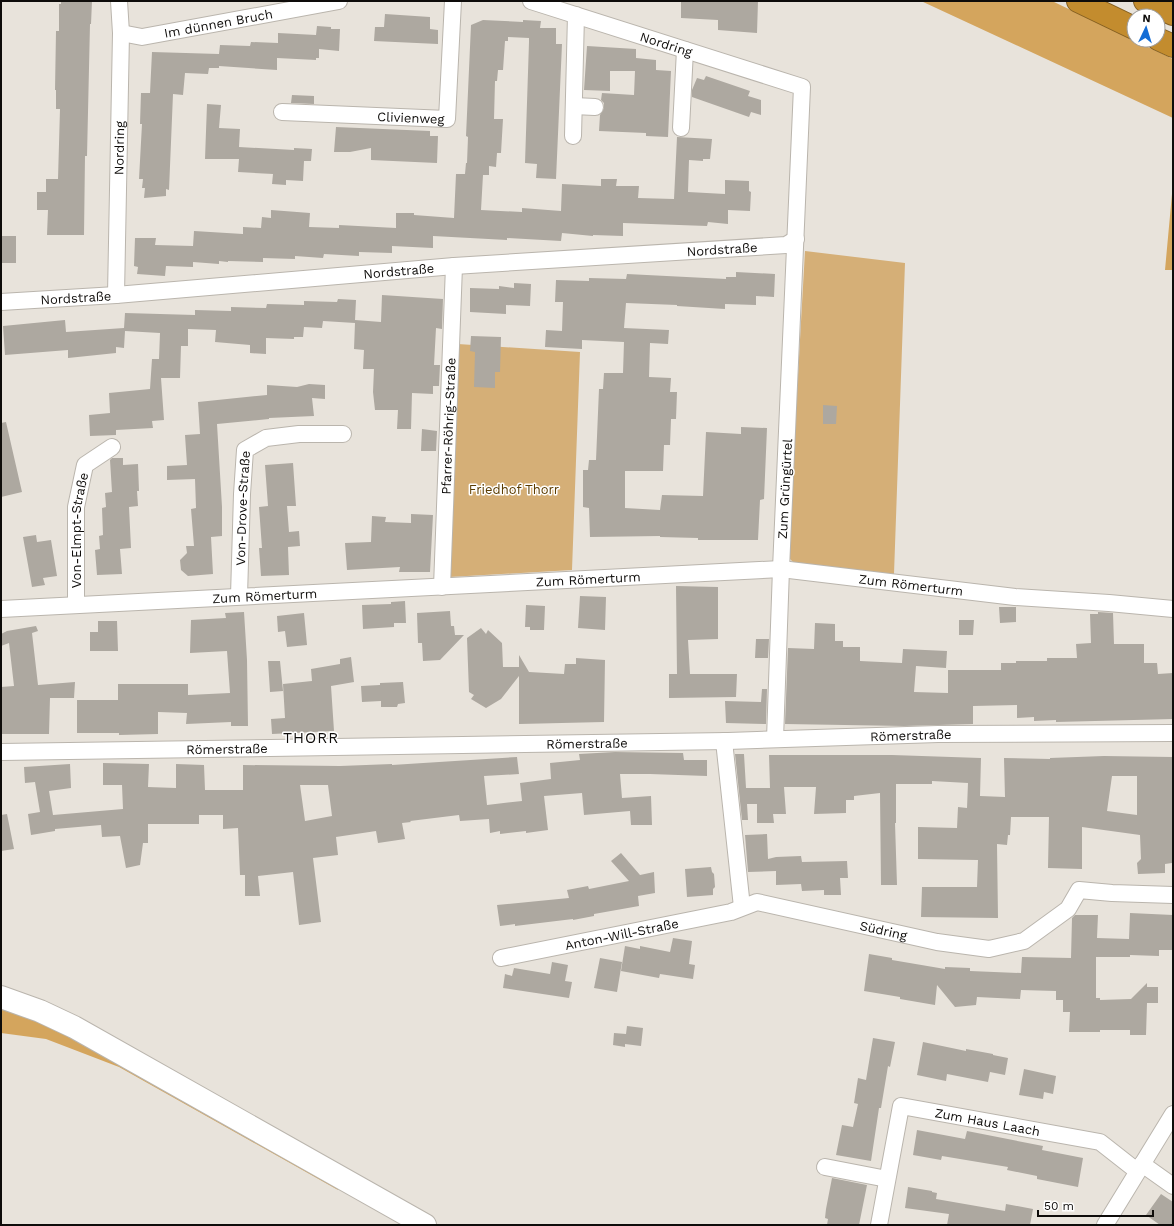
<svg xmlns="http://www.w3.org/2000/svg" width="1174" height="1226" font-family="'Work Sans',sans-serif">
	<rect width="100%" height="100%" fill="#e8e3db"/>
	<path fill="#d5af77" d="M805 251 905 263 894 574 794 563 790 559 788 553Z
		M458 344 580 352 572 570 449 577Z"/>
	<path fill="#d4a55d" d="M921 1H1052L1173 59V118Z
		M1173 183V270H1165Z
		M1 1005 62 1030 337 1187 338 1190 119 1067 46 1039 1 1033Z"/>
	<path fill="#ada8a0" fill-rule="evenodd" d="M61 1H92L91 24H90L87 156H85L84 235H47L48 210H37V192H46V179H58L60 109H56V90H55L56 31H59V4H61Z
		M681 1H758L757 33 718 30V20L681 18Z
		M385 14 430 17V29L438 30V44L374 41 375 27H384Z
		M483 20 523 22V20L541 21 540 28H556V44H562L556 179 536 178 537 164 525 163 529 42V38L508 37V41H505L503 70H498L497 81H495L494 119H503L501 153H497L496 167 489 166V175H483L481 210 522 212V208L561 211 562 184 601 186V179H617L616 186H639L638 198 674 199 677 137 712 139 710 159H703V161L689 160 688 192 725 194V180L749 181V191L751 192 750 211 728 210V224L708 222 707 226 623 223V236L593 235V236L562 233 561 241 507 238V240L433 236V248L392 246V253L359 252V256L324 254 323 258 295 256V259L263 258V262L228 261V262L219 261V264L193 262V267L166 266 165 276 137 274 138 267 134 266 135 238H156L155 245 193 246 194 231 243 234V227L261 228 262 217 271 218V210L310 213 309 227 339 228V225L396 228V213H414V215L454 218 456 174H465L466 163H467L468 137 466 136 471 25Z
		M317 26 331 27V29H340L339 51 319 49V58H316V60L277 58V70L219 66V68H209L208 74 185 73 183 95 173 94 169 190 166 189V196L144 198 145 188H142L143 179H139L142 124H140L141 93H150L152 52 219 54 220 45 250 46 251 42 278 43V33L316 35Z
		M587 46 636 49V58L656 60V70L671 71 668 137 646 136V133L599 131 600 115 604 108V103L601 100 602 93 634 95 635 71H610V91L584 90Z
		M706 76 750 91 748 96 761 100V115L751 112 749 117 692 97V90L697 78 704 80Z
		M292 95 314 96V104L291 103Z
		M207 104 221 105 219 128 240 129 239 147 294 150V148L312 149 311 161H304L303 181 286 180V185L272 184 273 174 238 172 239 159H205Z
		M336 127 430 131V136H438L437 163 371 160V148L350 152H334Z
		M1 236H16V263H1Z
		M736 272 775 274 774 297 756 296V305L725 304V309L677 306V305L626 303 624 328 669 330 668 344 650 343 649 377 671 378 670 392H677L676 419H671L670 445H664L663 471H625V508L660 510 662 495 703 496 706 432 741 434V427L767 428 764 499 760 500 758 540H698V538L660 537V536L590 537 589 508 583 507V470H588L589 460H596L599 389H603L604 373H623L624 342 582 340V349L545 347 546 330 562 331 563 302H555L556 280 589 281V278L626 279 627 274 726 279V277H736Z
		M514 283 531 284 530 306 506 305V314L470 312V288L499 289V286L514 288Z
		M382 295 443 299 442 329 436 328 434 365H440L439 386H433V394L412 393 411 429H397L398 410H375L373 392 374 369H363L364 350 354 349 355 323 323 321 322 328 304 327 303 337H294V339L266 338V354L250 353V345L215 342 216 330 188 329V346H181L180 378H161L164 420 152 421 153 428 116 430V435L90 436 89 415 110 413 109 393 150 389 152 359H159L160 333 125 331 124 348 116 347V353L68 358V350L5 355 3 326 65 320 66 332 124 328 125 313 195 315V310L231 311V307L266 308 267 304 304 305V301L337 302 338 299 356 300 355 320 381 322Z
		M471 336 501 337 500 372H495V388L474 387 475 352 470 351Z
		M309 384 325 385V399L312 398 314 416 269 418V419L217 424 222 507V536L211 537 213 574 188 576 181 570 180 560 187 553 186 546H194L191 509 196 508 195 479 167 480V466L187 465 185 435 200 434 198 402 267 395V385L297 387Z
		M823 405 837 406 836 424H823Z
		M6 422 22 492 1 497V423Z
		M422 429 437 431 436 451H421Z
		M112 458H123V465L138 464 139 491H137L138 506 129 507 131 548 120 549 122 574 97 575 95 550 100 549 99 536 103 535 102 508 106 507 105 493 112 492 110 460Z
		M293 463 296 506H287L289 532 299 531 300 546 288 547 289 575 261 576 259 548H262L259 507 268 506 265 465Z
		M411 514 433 515 430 572H399L400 567 347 570 345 543 371 542 372 516 386 517 385 522 411 523Z
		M36 535 37 542 51 540 57 576 43 578 45 585 32 587 23 537Z
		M676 586 718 587V639L688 640 690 674H737L736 697 669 698V674H677Z
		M580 596 606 597 605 630 578 628Z
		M405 601 406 623H394V627L363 629 362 605 391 604V602Z
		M526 605 545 606 544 630H530V627H525Z
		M999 607H1016V622L1000 623Z
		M450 611 451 626H454L455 635H464L440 660 423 661 422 643H418L417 613Z
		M244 612 247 660 248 726H231V722L186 724 187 713 158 712V734L119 735V733H77V700H118V684H188V695L230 693 227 651 190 653 191 620 226 618 225 613Z
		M1098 612 1113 613 1114 644H1144V663H1157L1158 674 1173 673V719L1056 722V720L1034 721V717L1017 718V705L973 706V724L904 726 785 724 788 648 814 649 815 623 835 624V641H843V647H860V661L902 663 903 649 947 651 946 668 916 666 914 692 948 693V670H1001V663H1016V661H1047V658H1077L1076 644 1091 643 1090 614H1098Z
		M304 613 307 645 287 647 285 631 278 632 277 616Z
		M959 620H974L973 635H959Z
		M98 621H117L118 651H90V632H98Z
		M36 626 38 631 32 633 38 685 75 682 74 698H50L49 734H1V687L14 686 9 643 1 646V634L7 631Z
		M481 628 486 634 488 630 502 643 503 667H519V655L529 672 564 674 565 664H576V658L605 660 604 722 519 724V676L501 699 486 708 471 699 474 695 469 692 467 638Z
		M756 639H769L768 658H755Z
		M351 657 354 682 331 686 334 731 272 734 271 719 285 718 283 684 312 681 311 669 340 664V659Z
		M268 661H280L283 691 270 692Z
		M403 682 405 703 398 704 397 707H381V701L362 702 361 686 380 685V683Z
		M762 689H767L766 724 726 723 725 701 761 702Z
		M615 752 683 753 684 760H707V776L650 774H620L622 798 651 796 652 825H631L630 811 584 815 582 793 544 796 548 830 526 833V831L500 834V831L490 833 489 819 460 821 459 815 410 821 411 822 402 823 405 839 378 843 376 831 336 837 338 855 313 858 321 922 299 925 293 872 258 876 260 896H245V875H240L238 828 223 829V815H199V824H148V843H143L140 865 126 868 120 836 102 837 101 825 55 829V831L31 835 28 814 40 812 35 782 25 783 24 767 70 764 71 788 49 791 53 815 123 809 122 785H103V763L149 764 148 787 176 788V764L204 765 205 790H243V765L340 766 392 764V765L517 757 519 774 484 776 487 805 522 801 520 783 551 779 550 763 580 760 579 754ZM300 785H328L332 816 305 821Z
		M735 754H744L746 788H770L769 755H892L981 758 980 796 1005 797 1004 758 1050 759V758L1104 756 1173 757 1172 863 1165 864V873L1138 874 1137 863 1141 859 1140 835 1082 827V869L1048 868 1049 817H1011L1010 835H1008L1007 845 997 844 998 918 921 917 922 887H977L978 860 918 859V827L957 828 958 807 967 808 968 783 932 781V784H896V823H895L897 885H881L880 793 854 796V800H846V813L814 814 816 787H784L786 814H773L774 823H757V804H747L748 820H742ZM1112 776H1137V815L1107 811Z
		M7 814 14 849 1 851V815Z
		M767 834 768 859 776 857 801 856 802 862 847 861 848 878H840L841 895H824V890L802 891 801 884 776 885V871L748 872 745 835Z
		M621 853 640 875 654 872 655 893 638 896 639 906 594 914V916L573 920V919L515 926V924L500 926 497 905 569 898 567 890 588 886 589 889 629 881 611 861Z
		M711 867 712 872 714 874 715 887 713 889V895L687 897 685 869Z
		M1130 913 1173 915V950H1159V956L1130 955V957H1096V998H1100V1000L1131 999 1147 983V987H1158V1003H1147L1146 1035H1130V1030H1100V1032H1069L1070 1012H1063V1000H1056V991L1021 990 1020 999 977 997 976 1005 955 1007 937 985 935 1005 900 999V997L864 991 869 954 892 958V960L945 969V967L970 968V971L1021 973 1022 957 1071 958 1072 918 1075 915H1098L1097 938 1129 939Z
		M673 938 692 941 689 964 695 965 693 979 660 974 659 978 621 971 625 946 640 949V946L670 952Z
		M600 958 622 962 617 992 594 988Z
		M552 962 568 965 565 981 572 982 569 998 503 988 505 974 512 976 514 968 550 974Z
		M627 1026 643 1028 641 1046 625 1044V1047L613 1045 614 1033 626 1034Z
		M873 1038 895 1042 890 1067 888 1066 881 1108H879L871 1161 836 1155 842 1125 853 1127 858 1104 854 1103 858 1078 866 1080Z
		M923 1042 966 1051V1049L993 1054V1055L1008 1058 1005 1075 990 1072 988 1082 947 1074 946 1081 917 1075Z
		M1024 1069 1056 1076 1053 1094 1044 1092 1043 1099 1019 1095Z
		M917 1130 965 1139 967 1131 1043 1146 1042 1150 1083 1158 1078 1187 1037 1179V1176L1007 1170 1008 1167 942 1156 941 1160 913 1155Z
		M832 1178 867 1185 859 1225H827L828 1219 825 1218 826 1209Z
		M908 1187 932 1191V1192L937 1193 936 1199 1005 1211 1006 1204 1033 1209 1030 1225H947L949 1214 905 1208Z
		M1161 1194 1173 1202V1225H1160L1146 1215Z"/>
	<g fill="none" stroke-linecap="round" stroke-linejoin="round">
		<defs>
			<g id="street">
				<path id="s1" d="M531 1 802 87 781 569 775 739"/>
				<path id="s2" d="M121 33 142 37 339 1"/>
				<path d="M574 106 595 107"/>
				<path id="s3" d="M282 112 447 119 453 1"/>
				<path d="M681 128 685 50"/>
				<path d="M573 136 576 15"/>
				<path id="s4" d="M116 295 121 33 119 1"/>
				<path id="s5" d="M1 302 116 295 454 266 786 245 796 239"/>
				<path id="s6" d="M442 587 454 266"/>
				<path id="s7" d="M239 596 242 494 245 450 266 438 299 434H343"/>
				<path id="s8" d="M76 605V507L85 465 112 447"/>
				<path id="s9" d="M1 609 781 569 1015 597 1109 603 1173 609"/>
				<path d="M724 741 742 907"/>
				<path id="s10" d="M1 752 728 741 938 734 1173 733"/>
				<path id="s11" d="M501 958 731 912 757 902 937 942 989 949 1024 941 1068 909 1079 890 1112 893 1173 895"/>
				<path d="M1142 1164 1173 1186"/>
				<path d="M825 1167 887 1179"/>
				<path id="s12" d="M879 1225 901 1106 1100 1142 1137 1171"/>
				<path d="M1105 1225 1173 1114"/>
			</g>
			<path id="secondary" d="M1 997 40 1011 74 1027 425 1225"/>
			<path id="highway" d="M1078 1 1134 28
				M1145 1 1173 14
				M1158 39 1173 46"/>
		</defs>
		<use href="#street" stroke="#bab5ad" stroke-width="18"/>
		<use href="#secondary" stroke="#bab5ad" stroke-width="24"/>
		<use href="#highway" stroke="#845f21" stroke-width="24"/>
		<use href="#street" stroke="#fff" stroke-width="16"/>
		<use href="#secondary" stroke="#fff" stroke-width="22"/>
		<use href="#highway" stroke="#c38c2e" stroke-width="22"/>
	</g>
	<g text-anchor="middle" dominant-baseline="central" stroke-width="3" stroke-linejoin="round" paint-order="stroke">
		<g font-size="13" fill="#0e0c0a" stroke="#fff">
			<text stroke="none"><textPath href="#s2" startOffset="99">Im dünnen Bruch</textPath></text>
			<text stroke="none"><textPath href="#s1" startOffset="142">Nordring</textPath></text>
			<text stroke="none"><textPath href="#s3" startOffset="129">Clivienweg</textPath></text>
			<text stroke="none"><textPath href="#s4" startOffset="147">Nordring</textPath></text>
			<text stroke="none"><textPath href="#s5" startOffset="723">Nordstraße</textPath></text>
			<text stroke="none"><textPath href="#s5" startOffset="399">Nordstraße</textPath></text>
			<text stroke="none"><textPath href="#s5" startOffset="75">Nordstraße</textPath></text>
			<text stroke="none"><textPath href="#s6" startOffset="161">Pfarrer-Röhrig-Straße</textPath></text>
			<text transform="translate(785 489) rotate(-87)">Zum Grüngürtel</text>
			<text stroke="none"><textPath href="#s7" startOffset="88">Von-Drove-Straße</textPath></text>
			<text stroke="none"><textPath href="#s8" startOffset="75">Von-Elmpt-Straße</textPath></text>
			<text stroke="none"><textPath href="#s9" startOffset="588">Zum Römerturm</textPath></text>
			<text stroke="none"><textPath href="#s9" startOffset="912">Zum Römerturm</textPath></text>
			<text stroke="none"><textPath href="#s9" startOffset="264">Zum Römerturm</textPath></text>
			<text stroke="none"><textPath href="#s10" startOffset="910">Römerstraße</textPath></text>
			<text stroke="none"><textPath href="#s10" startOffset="586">Römerstraße</textPath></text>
			<text stroke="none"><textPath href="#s10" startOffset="226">Römerstraße</textPath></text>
			<text stroke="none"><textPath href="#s11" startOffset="392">Südring</textPath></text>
			<text stroke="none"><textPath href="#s11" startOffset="123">Anton-Will-Straße</textPath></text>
			<text stroke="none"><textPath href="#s12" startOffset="209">Zum Haus Laach</textPath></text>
		</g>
		<g font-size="13" fill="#5b3c00" stroke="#fff">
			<text x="514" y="489">Friedhof Thorr</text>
		</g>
		<g font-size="15" letter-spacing="1" fill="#0e0c0a" stroke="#fff">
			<text x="311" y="738">THORR</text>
		</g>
	</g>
	<rect width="1174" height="1226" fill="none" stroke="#0e0c0a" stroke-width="4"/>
	<g transform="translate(1146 28) rotate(4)"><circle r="19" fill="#ffffff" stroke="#9f9e9d"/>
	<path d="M0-3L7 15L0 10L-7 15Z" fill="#146dd6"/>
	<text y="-6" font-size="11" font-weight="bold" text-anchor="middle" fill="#0e0c0a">N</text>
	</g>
	<path d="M1038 1210v6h115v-6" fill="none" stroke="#0e0c0a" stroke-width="2"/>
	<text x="1044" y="1210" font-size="12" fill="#0e0c0a" stroke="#ffffff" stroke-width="3" paint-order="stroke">50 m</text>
</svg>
